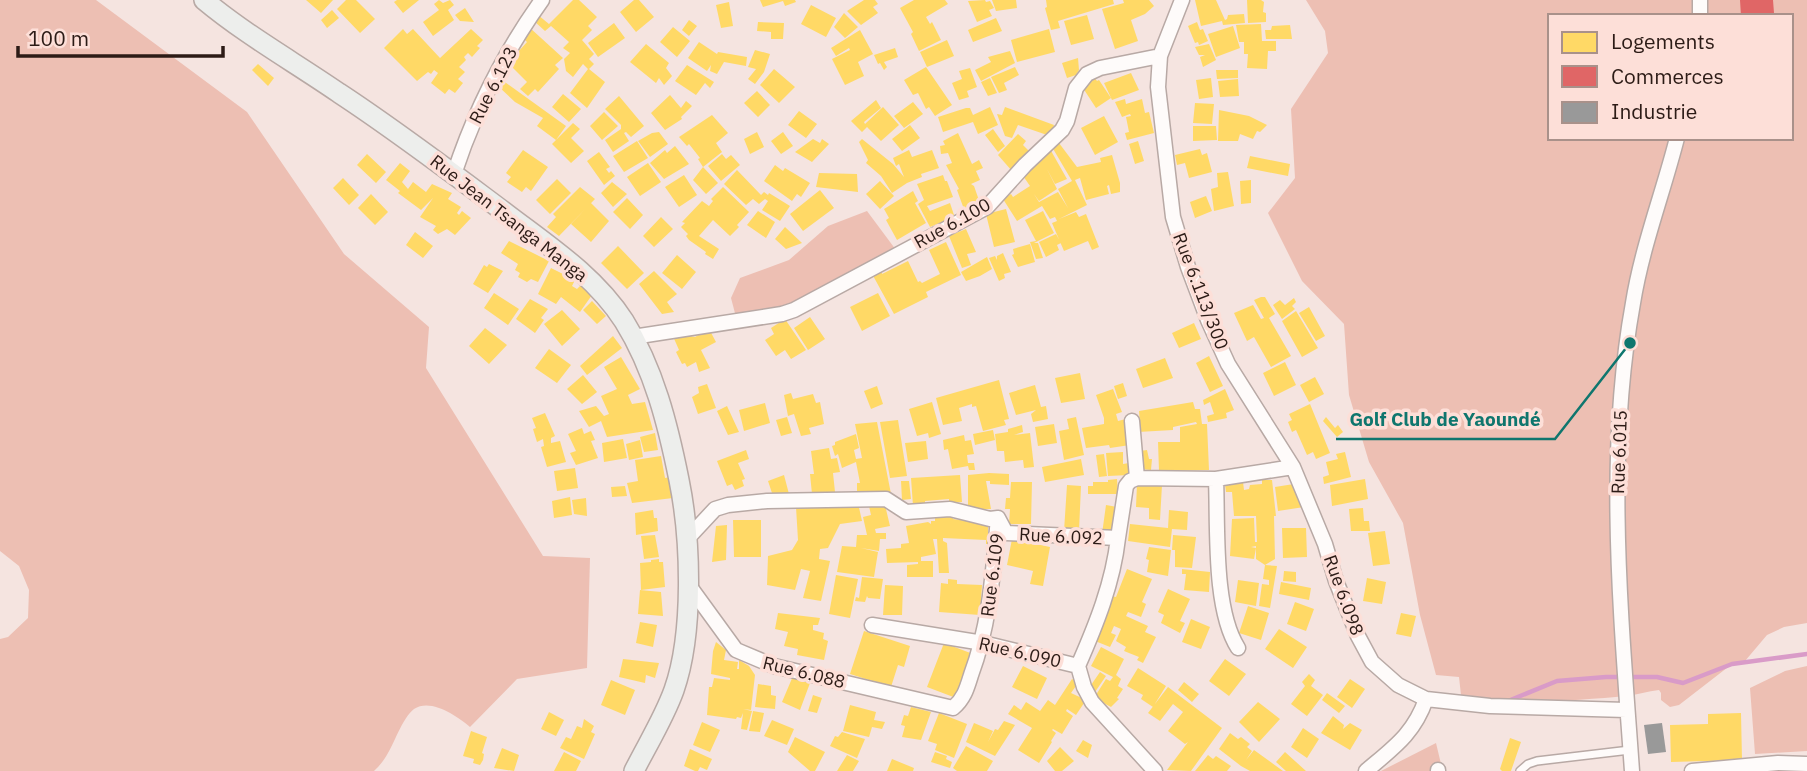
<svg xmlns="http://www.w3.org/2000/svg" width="1807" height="771" font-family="'IBM Plex Sans',sans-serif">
	<rect width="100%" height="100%" fill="#f5e4e0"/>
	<path fill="#edbfb3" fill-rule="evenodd" d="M0 0H96L247 112 344 254 429 327 426 368 543 556 590 558 587 668 517 679 470 727C457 716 431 698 414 709 402 718 394 745 385 758 382 763 378 767 374 771H0V639L8 637 28 618 29 590 19 566 0 551Z
		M1306 0H1807V623L1784 627 1767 635 1745 661 1732 664 1679 705 1670 707 1661 700V693L1659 690C1648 691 1637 695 1626 696 1581 700 1503 707 1461 695L1459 677 1436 675 1420 615 1403 523 1369 462 1349 395 1344 324 1302 281 1268 213 1295 178 1291 109 1328 53 1325 31ZM1550 16H1791V138H1550Z
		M867 211 896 250 790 308 736 317 731 298 740 278 789 260 828 226Z
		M1807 666V751L1755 754 1750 688 1785 671Z
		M1436 743 1441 764 1437 771H1381Z"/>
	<path fill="#ffd966" d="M306 0H333L321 13Z
		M346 0H356L375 19 360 33 337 9Z
		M397 0H419L403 13 394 2Z
		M439 0 443 3 450 0 454 5 448 10 454 20 433 36 423 22 439 10 434 4Z
		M573 0H579L597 17 588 26 592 30 582 40 594 54 589 59 594 64 589 69 605 82 587 108 570 93 588 69 583 64 573 77 566 71 564 59 570 53 563 48 569 42 551 26 545 31 534 21 538 15 549 24Z
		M634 0H639L654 17 636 32 620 12Z
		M760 0H795L796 2 785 6 783 1 763 7Z
		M864 0H875L878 4 873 7 878 13 861 25 847 11Z
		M914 0H945L948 4 926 17 930 24 932 22 941 40 919 51 911 34 913 32 900 8Z
		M985 0 986 2 990 1 994 8 989 10 992 16 977 22 968 1Z
		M992 0H1016L1017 8 996 11Z
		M1046 0H1113L1114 4 1058 21 1060 28 1051 30 1045 8 1047 7Z
		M1123 0H1149L1154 6 1145 14 1131 20 1138 41 1115 49 1102 9 1124 3Z
		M1195 0H1216L1225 20 1227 19 1228 15 1244 14 1245 23 1223 25 1222 21 1201 26Z
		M1247 0H1261L1264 2 1263 12 1266 13V22L1248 23Z
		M729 2 733 26 721 28 716 5Z
		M811 5 836 18 826 37 801 24Z
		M465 8 474 22 460 21 455 15Z
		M332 10 339 18 327 28 321 20Z
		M844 13 858 27 845 38 834 27Z
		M1087 15 1094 39 1071 45 1064 21Z
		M996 18 1002 31 973 42 968 30Z
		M689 20 697 26 689 36 682 30Z
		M758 22 784 23 783 39H771V32L757 31Z
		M1197 22 1200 30 1203 29 1208 41 1199 45 1198 42 1195 43 1188 26Z
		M614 23 625 38 598 57 588 43Z
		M1261 24 1262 41H1276V51H1268L1267 69 1247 68 1248 54H1244V42H1239L1236 25Z
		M1290 25 1292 39H1266L1265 30H1271L1272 26Z
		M1233 26 1240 48 1216 57 1208 34Z
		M529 27 563 58 555 65 559 69 538 92 535 89 528 96 520 89 527 82 508 63 527 42 522 37Z
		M673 27 690 41 677 57 660 42Z
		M403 29 407 34 413 29 440 58 471 29 483 40 477 46 480 48 472 57 468 53 464 57 466 60 459 67 465 72 458 79 463 83 455 93 449 89 445 94 431 83 438 73 434 70 431 74 428 72 417 81 384 48Z
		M1049 29 1055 52 1017 62 1011 40Z
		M860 30 873 54 858 62 864 76 845 85 832 59 850 50 849 48 836 56 831 48Z
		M947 40 954 56 927 67 920 52Z
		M699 42 717 54 718 52 747 57 746 66 724 62 717 74 710 71 711 65 707 71 688 58Z
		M646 44 669 63 666 68 672 76 664 85 659 78 656 83 630 62Z
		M1209 44 1216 60 1203 67 1200 57 1205 55H1199L1195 47Z
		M895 48 898 57 884 62 887 67 884 70 880 63 878 64 874 55Z
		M755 50 770 54 764 72 755 84 748 79 756 69 748 67Z
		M1010 51 1015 63 981 81 975 70 991 62 988 57Z
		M1078 58 1079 70 1076 75 1067 78 1062 63Z
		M258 64 274 78 268 86 252 70Z
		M687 65 714 82 710 88 705 83 696 95 675 81Z
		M926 67 952 105 935 116 929 107 926 109 918 93 913 95 904 80Z
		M1015 67 1019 75 1004 83 1007 90 999 93 991 77Z
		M970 68 977 87 967 91 969 97 959 100 952 83 962 79 959 71Z
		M774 69 795 87 779 103 760 85Z
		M1216 70H1238V78L1217 79Z
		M1131 73 1139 90 1112 100 1104 83Z
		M1092 74 1097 81 1099 80 1111 98 1096 108 1081 85Z
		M990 78 997 93 988 96 981 82Z
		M1211 78 1213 97 1199 99 1196 80Z
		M1238 79 1239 96 1220 97 1218 81Z
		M502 80 566 126 556 140 537 126 543 118 515 102 498 86Z
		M757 91 770 105 758 117 744 103Z
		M563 94 581 109 569 122 552 107Z
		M670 95 681 108 686 101 692 106 681 117 682 119 665 130 651 113Z
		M619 96 644 126 631 137 626 132 624 133 629 141 613 152 605 140 621 129V125L605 109Z
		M1125 99 1126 104 1142 99 1145 113 1149 112 1154 133 1127 140 1125 133 1129 132 1126 117 1131 116 1130 114 1122 117 1115 102Z
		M876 100 881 108 864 122 865 124 883 107 899 125 881 141 867 127 862 132 851 121Z
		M913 102 923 114 904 128 894 116Z
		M1195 103 1214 104 1212 124 1193 123Z
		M990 107 998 125 978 134 973 122 943 132 938 117 966 108H970L973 115Z
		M1005 107 1054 125 1050 136 1018 125 1012 138 1005 136 997 114 1002 115Z
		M1219 110 1249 116 1267 125 1260 132 1257 131 1253 139 1240 134 1238 141H1218Z
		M799 111 817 124 806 138 788 125Z
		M604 112 618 126 602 140 590 126Z
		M712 115 728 133 716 143 722 152 703 167 698 159 700 158 689 144 687 146 679 137Z
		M1104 116 1118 142 1095 155 1081 128Z
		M573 123 580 129 571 138 584 151 571 163 552 144Z
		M910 125 920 138 902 151 892 139Z
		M1193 126H1216L1217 140 1193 141Z
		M993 129 1005 146 998 152 985 135Z
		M659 132 668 144 650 157 638 141 652 133Z
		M757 132 764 147 750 154 744 139Z
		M783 132 793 146 781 154 771 141Z
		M958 133 972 164 979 160 983 168 976 171 980 180 971 184 974 186 981 206 965 212 957 190 959 189 946 165 952 163 948 153 941 154 940 146 945 145 943 141Z
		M1018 134 1026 141 1023 145 1030 152 1012 171 998 155Z
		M813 139 820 143 822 139 829 144 812 162 795 152Z
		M862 139 893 164 904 177 899 164 896 166 893 158 909 150 912 157 932 150 939 168 921 174 922 177 907 183 892 193 881 176 866 163 868 160 859 142Z
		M637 141 648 158 624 172 613 156Z
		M1138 141 1144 161 1135 164 1129 144Z
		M1059 143 1077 167 1101 162 1100 158 1112 155 1120 183V192L1111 194 1109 185 1107 186 1109 194 1086 200 1080 178 1075 180 1087 205 1059 219 1076 212 1079 217 1086 214 1099 247 1092 250 1088 241 1064 251 1052 223 1057 221 1055 217 1050 219 1042 206 1017 221 1003 199 1011 194 1013 197 1030 186 1021 173 1050 149 1067 179 1055 184 1047 169 1057 189 1039 201 1034 194 1039 202 1058 192 1068 208 1058 189 1072 181 1052 147Z
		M675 146 689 164 664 179 650 163 665 150 667 153Z
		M1200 149 1202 155 1207 153 1212 172 1189 178 1185 163 1177 165 1175 155Z
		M523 150 548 167 531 191 526 187 522 192 507 182 511 177 506 173Z
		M599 152 610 167 606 169 609 173 611 171 615 176 604 185 587 161Z
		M367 154 386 172 376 183 357 165Z
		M722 154 726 159 731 155 740 165 721 181 708 166Z
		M1250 156 1290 164 1288 176 1247 168Z
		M400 163 410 171 402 182 408 189 413 182 426 192 432 184 452 193 448 199 461 207 457 213 459 215 462 211 471 218 455 235 447 229 438 234 433 230 436 226 420 217 433 198 421 210 398 193 400 191 386 180Z
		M648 163 661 182 640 196 627 177Z
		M775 165 783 171 785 168 810 183 801 197 797 194 792 201 764 181Z
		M703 167 718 183 706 194 693 180Z
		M737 170 761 195 764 192 768 195 769 193 790 206 780 221 762 210 768 201 765 199 759 204 753 199 746 205 724 184Z
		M1228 172 1234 206 1214 211 1211 189 1218 187 1217 173Z
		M819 173 857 174 858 192 816 187Z
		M684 175 697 195 679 207 665 187Z
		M943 175 945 181H947L953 197 927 206 930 211 950 203 954 215 947 217V220L930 227 918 204 924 200 917 184Z
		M343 178 359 195 349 205 333 188Z
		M557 179 571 193 550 214 536 200Z
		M1251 180V203L1241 204 1240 181Z
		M880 181 894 196 880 209 866 194Z
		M612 182 627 194 613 207 601 193Z
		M580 187 595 199 559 236 547 227 556 217 553 214Z
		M723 187 749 212 737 225 739 227 730 236 713 220 699 236 719 249 713 259 705 254 706 252 689 240 686 236 688 234 681 227 685 223 682 222 702 201 709 206 713 201 711 199Z
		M820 190 834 208 803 231 790 214Z
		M913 191 918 201 915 203 926 223 897 240 886 220 889 218 884 209Z
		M371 194 388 212 375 225 358 208Z
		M1206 196 1212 211 1195 218 1190 202Z
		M627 198 643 215 630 229 613 212Z
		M591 203 609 221 591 242 571 224Z
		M1006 209 1015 242 994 247 986 214Z
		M758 211 775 222 766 238 747 225Z
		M1043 211 1054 233 1034 243H1038L1043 258 1036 259 1030 242 1036 241 1025 220Z
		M661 217 673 229 654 247 643 236Z
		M785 227 802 243 786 249 775 239Z
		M966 229 976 252 967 254 971 265 962 268 949 236Z
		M415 232 433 246 423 258 406 245Z
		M1056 234 1061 243 1057 245 1059 250 1046 257 1039 242Z
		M509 241 549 261 538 282 531 279 527 282 518 277 520 273 515 270 518 264 501 253Z
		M946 242 961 275 926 292 928 297 894 314 871 272 881 267 882 274 908 261 918 282 920 281 922 283 940 274 929 250Z
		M1030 244 1035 262 1018 267 1012 255 1014 254 1013 249Z
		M618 246 644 273 627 289 601 263Z
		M1003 253 1011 272 1004 274 1005 278 999 281 989 258 995 256 997 260V256Z
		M677 255 696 272 682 289 662 273Z
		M987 257 992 269 980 276 966 281 961 272Z
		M489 264 503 271 488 293 473 284 484 265 487 267Z
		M568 267 578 274 572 286 577 289 581 285 592 295 580 312 561 297 556 304 538 294 551 268 563 274Z
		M654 271 677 294 667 302 674 312 662 314 639 284Z
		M494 293 519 309 508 325 484 308Z
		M878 293 890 316 862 331 850 307Z
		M1261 297H1265L1275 314 1269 318 1291 356 1271 367 1254 337 1247 341 1234 313 1253 305 1261 319 1264 318 1254 300Z
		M1294 298 1296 302 1292 306 1295 309 1282 319 1273 305 1280 300 1285 305Z
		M530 299 548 309 541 318 544 320 535 333 516 319Z
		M592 301 606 316 597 324 583 310Z
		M1309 307 1325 336 1316 341 1299 313Z
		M562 310 580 329 562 346 544 324Z
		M1296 311 1318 348 1302 357 1282 321Z
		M810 317 825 339 808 350 794 328Z
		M785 319 806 350 791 359 785 350 776 356 765 340 774 334 771 328Z
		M1194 323 1201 339 1179 348 1172 333Z
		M485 328 507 345 489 364 469 346Z
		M687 328 690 336 695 337 709 329 716 342 701 350 710 368 699 372 696 362 687 367 685 363 682 364 676 352 679 350 672 334Z
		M613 336 622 348 587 375 580 366Z
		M549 349 571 365 557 383 535 368Z
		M1209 356 1223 386 1210 392 1196 363Z
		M621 357 640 389 628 395 632 404 645 402 653 430 607 437 601 421 589 427 579 411 596 406 604 416 609 414 601 396 617 389 604 367Z
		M1165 358 1173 378 1143 388 1136 369Z
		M1285 362 1296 385 1274 396 1263 373Z
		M1080 373 1085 399 1061 403 1055 378Z
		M583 375 597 392 582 404 567 389Z
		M1315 377 1324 394 1309 402 1300 385Z
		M999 380 1009 419 1004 420 1006 425 983 431 976 406 972 407V404L959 408 962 421 943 425 936 398Z
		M1123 383 1127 396 1118 399 1114 386Z
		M707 384 716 408 698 414 692 397 699 393 698 387Z
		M1035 385 1041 407 1046 406 1048 419 1033 422 1031 414 1036 410 1016 415 1009 393Z
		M877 386 883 404 871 409 864 391Z
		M1113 389 1122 412 1116 414 1118 421 1126 419 1130 445 1110 448 1109 445 1086 448 1082 428 1104 424V418L1096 395Z
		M1225 389 1234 410 1226 413 1227 418 1208 422 1207 416 1214 414 1210 402 1204 405 1203 400Z
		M791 393 793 399 813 394 816 403 820 402 824 424 809 428 811 434 801 436 794 414 788 416 784 395Z
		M932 402 941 434 929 438 928 433 917 436 909 409Z
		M1193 402 1195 409H1200L1202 424H1207L1209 470 1159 471 1158 442H1180V427L1197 424 1196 422 1173 427V430L1138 432 1136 424H1140L1139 411Z
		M765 403 770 423 744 431 739 410Z
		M1310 404 1330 453 1316 459 1313 452 1307 455 1296 430 1292 432 1288 422 1292 420 1289 414Z
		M727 406 739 432 728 435 717 411Z
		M545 413 555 436 551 438V443L560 441 566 462 547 467 541 447 544 446 543 439 537 442 533 429 536 428 532 418Z
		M787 417 792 433 781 436 776 420Z
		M1076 417 1084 455 1064 460 1059 431 1069 429 1067 419Z
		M1326 417 1335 428 1338 425 1343 432 1337 437 1323 421Z
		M898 420 907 476 890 478 880 422Z
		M877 422 891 494H876V492L857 494V483H860L856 462 842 468 838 454 835 456 832 446 835 445V442L856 434 859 448 854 450 856 459 862 458 855 424Z
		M1054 424 1057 443 1038 446 1035 427Z
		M1022 425 1023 432 1014 435 1030 433 1034 467 1024 468 1023 460 1005 462 1004 451H997L995 434 1008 432V429Z
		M582 428 584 434 591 431 595 440 591 441 598 458 576 465 570 453 576 451 568 434Z
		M993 430 995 440 975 445 973 434Z
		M655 433 658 450 644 452 640 437Z
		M964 435 965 441 971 440 974 454 967 455 968 463H974L975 470H969L968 466 952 469 948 449 944 450 943 440Z
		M623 439 627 458 604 462 602 443Z
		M640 440 643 457 629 460 626 444Z
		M926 441 928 459 908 462 905 443Z
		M829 448 831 459 837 458 840 472 833 473 835 492 812 494 810 474H814L811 451Z
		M746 450 749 459 738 463 745 479 742 480 744 486 735 490 732 484 727 486 717 461Z
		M1147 450 1149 459H1152L1151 470 1140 469V451Z
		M1123 452V464L1129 463V475L1108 476 1106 453Z
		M1345 452 1351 477 1324 484 1323 477 1329 475 1326 462 1338 459 1336 454Z
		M1104 454 1107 476 1099 477 1096 455Z
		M661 456 665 478 670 477 673 498 632 503 627 483 638 481 635 460Z
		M1081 459 1084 475 1045 482 1042 467Z
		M575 468 578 488 557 491 554 471Z
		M989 473 1009 474V485L990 484V481H986L991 509H968V475Z
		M784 475 789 494 773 496 768 481Z
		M960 475 962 502 949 503V499L925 501V505L913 506 911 478Z
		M1117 479 1118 494H1088V486H1093V482H1108V480Z
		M1365 479 1368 499 1332 506 1330 485Z
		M1262 480H1272L1276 516H1274L1275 559 1265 565 1277 566 1270 608 1259 606 1262 584 1269 585V580L1263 579 1265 565 1256 559V546L1251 547 1256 548 1254 559 1230 556 1232 519 1254 518 1255 542H1257L1256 516H1234L1232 492H1226L1225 484 1243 482 1244 490 1249 489 1250 485 1262 484Z
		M901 481H909L911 499 902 500Z
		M1011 482H1032L1031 524H1009L1010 509H1005L1006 498H1010Z
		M1300 483 1304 507 1278 511 1275 487Z
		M1137 484 1162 485 1160 520 1149 519V508L1136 507Z
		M1067 485 1081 486 1079 531H1064Z
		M625 486 627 496 612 497 611 487Z
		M570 497 572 515 554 518 552 501Z
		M586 498 587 516 574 514 572 500Z
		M858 503 862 521 840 524 828 548 820 549 819 559 830 561 821 601 803 598 810 571 801 569 795 590 767 585 768 556 792 550 798 540 796 507Z
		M885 505 890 526 875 529 876 533H886V539H880L879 551 861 548 878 552 874 577 837 572 842 546 856 547 857 535H867L863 517 871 515 869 506Z
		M1106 505 1117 507 1113 535 1102 534Z
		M1363 508 1364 521H1369L1370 531H1351L1349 509Z
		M653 510 654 518H657L658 531 636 535 635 513Z
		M1169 510 1188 512 1187 530 1172 529 1170 547 1128 541 1130 524 1168 528Z
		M952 516 953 519 988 524V534L994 535V544H986V540L943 538V541L947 543 949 573H939L937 539H933L936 554 921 557V561H933V577H907V565L918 564V562L887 563 886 549 901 548V544L909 543 906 526 928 522 931 524V521H935V517Z
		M733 520H761V557H734Z
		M727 525 726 560 712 562 716 526Z
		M1282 528H1306L1307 557 1283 558Z
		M1385 531 1390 564 1373 566 1368 533Z
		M655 535 659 557 644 559 641 536Z
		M1173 535 1196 537 1192 568 1175 567V550H1172Z
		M1012 539 1050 547 1043 586 1030 584 1033 571 1007 565Z
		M1149 547 1171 550 1168 576 1147 572 1149 560 1146 559Z
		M659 559V562H663L665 587 641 590 640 563 651 562V560Z
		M1127 569 1152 579 1142 602 1146 604 1141 617 1128 612 1126 616 1148 626 1145 632 1156 637 1143 663 1137 660 1139 657 1124 651 1126 647 1116 641 1121 629 1114 626 1111 633 1116 635 1110 647 1095 641 1112 596 1116 597Z
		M1182 569 1210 572 1209 592 1184 590 1186 574H1182Z
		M1284 571 1296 572V582L1283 581Z
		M836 575 858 579 850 618 829 614Z
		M862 577 883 579 880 599 868 598 867 596 865 602 855 601 856 597 859 598Z
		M1367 578 1386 582 1382 604 1363 601Z
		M948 579 957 580V584L982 585 980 615 939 612 941 583 948 584Z
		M1238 580 1259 583 1256 606 1235 602Z
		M1281 582 1311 588 1309 600 1279 594Z
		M885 585 903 586 902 615H883Z
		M1168 589 1190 599 1180 621 1185 623 1180 633 1161 623 1164 615 1158 612Z
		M640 590 661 592 663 616 638 614Z
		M1295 602 1314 609 1306 631 1287 624Z
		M1248 606 1269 613 1261 640 1239 633Z
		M778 613 820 618 818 625H813V630L824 633 823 639 828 641 824 660 797 655 798 649 784 646 788 632 775 629Z
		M1401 613 1416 616 1411 637 1396 634Z
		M1191 619 1210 627 1201 649 1182 642Z
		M640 622 657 625 653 647 636 643Z
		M1279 629 1307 647 1293 668 1265 649Z
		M864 631 910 646 904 667 898 665 891 687 850 674Z
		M716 642 726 650 724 660 738 662 737 669H739V660L749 666 755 675 751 710 743 709 752 711 747 730 741 729 743 713 741 718 737 717 736 719 707 715 709 687H712L714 678 730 680V678L711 674 713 651Z
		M944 643 973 654 956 698 927 687Z
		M1101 647 1124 659 1116 675 1121 679 1118 686 1123 689 1117 698 1119 699 1111 707 1094 698 1106 679 1110 681 1113 677 1091 666Z
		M623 659 659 663 655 678 646 675 645 683 619 677Z
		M1225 659 1246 674 1229 696 1209 681Z
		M1023 666 1047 678 1037 699 1012 687Z
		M1138 668 1166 686 1153 707 1141 699 1143 695 1127 686Z
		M1100 672 1106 676 1095 692 1089 688Z
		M1309 674 1315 680 1311 686 1323 695 1307 716 1291 704 1305 686 1302 682Z
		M793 676 810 683 800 710 782 702Z
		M1072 679 1078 683 1071 693 1086 700 1076 715 1067 709 1066 711 1073 716 1062 734 1053 729 1052 730 1056 733 1051 741 1052 742 1039 763 1018 750 1032 728 1008 714 1014 705 1021 710 1026 702 1040 711 1048 700 1055 705Z
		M1350 679 1365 689 1352 708 1337 697Z
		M611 680 635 690 625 715 601 705Z
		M1184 682 1199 694 1192 702 1178 690Z
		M758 684 771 686V695L776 696 775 709 755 707Z
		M1168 687 1222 728 1191 771 1167 770 1188 742 1185 744 1168 731 1183 712 1173 704 1160 721 1148 713Z
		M1327 693 1345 706 1339 713 1322 700Z
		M813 695 822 698 817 713 808 711Z
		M1258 702 1280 719 1259 742 1239 722Z
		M850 705 876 712 874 720 885 722 882 729 872 727 869 737 843 731Z
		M911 707 931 712 921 740 902 737 905 726 901 725 904 715 908 716Z
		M753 711 764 713 760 732 749 731Z
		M549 712 564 720 556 736 541 729Z
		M939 713 967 724 954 758 935 750 937 744 928 741Z
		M1741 713 1742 760 1671 762 1670 725 1708 724V714Z
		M1333 716 1344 725 1343 729 1350 723 1362 730 1350 750 1321 733Z
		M584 719 594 726 591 732 595 734 584 759 560 748 566 737 571 739 577 726 582 728Z
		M772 720 794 729 787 745 764 736Z
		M1004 721 1015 725 995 756 966 742 974 723 993 731 988 742 995 729 998 730Z
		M702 722 720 730 710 752 693 745Z
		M1303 728 1319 739 1307 758 1291 747Z
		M471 731 487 737 482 753 484 754 483 760 480 765 473 763 474 759 463 756Z
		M842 732 865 739 857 758 830 746 835 736 838 737Z
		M1230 733 1238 739 1241 737 1250 744 1247 747 1252 751 1246 760 1254 750 1283 771H1250L1241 766 1219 749Z
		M795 737 825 752 815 771H810L788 752Z
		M1510 738 1521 742 1511 771H1502L1500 769Z
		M1083 740 1092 745 1088 758 1076 751Z
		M966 746 993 761 987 771H957L953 768Z
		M1060 747 1074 761 1062 771H1055L1047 761Z
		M502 748 519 755 514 771 494 768Z
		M690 749 712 759 707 770 700 767 698 771H695L684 766Z
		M564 752 581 761 576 771H554Z
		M935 752 947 756 946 759 952 762 950 768 931 762Z
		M1285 752 1306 771H1286L1276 762Z
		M847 755 859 761 853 771H837Z
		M1208 755 1213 759 1216 756 1231 766 1227 771H1195Z
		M892 759 914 768 913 771H887Z"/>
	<path fill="#e06666" d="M1740 0H1773L1774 13H1768V16H1741Z"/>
	<path fill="#999" d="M1662 723 1666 752 1648 754 1644 725Z"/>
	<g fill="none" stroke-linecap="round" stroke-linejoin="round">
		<path stroke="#d99bc8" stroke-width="4.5" d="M1508 701 1557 681 1606 677H1657L1683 683 1732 664 1807 654"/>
		<defs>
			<path id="lane" d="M1520 771 1528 764 1537 761 1630 750"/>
			<path id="street" d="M1700 16V0
				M1160 56 1158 87 1173 217 1188 267 1208 320 1228 364 1293 467 1325 544 1336 581 1358 636 1372 662 1398 685 1426 699
				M454 174C474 113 504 53 542 0
				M633 337 782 314 794 310 987 207 1025 165 1062 130 1067 121 1076 88 1087 74 1100 68 1160 56 1182 0
				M1132 421 1137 478
				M1216 479C1218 526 1213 609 1238 648
				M688 538 715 509 728 505 767 501 886 499 906 512 950 509 990 519 998 518 1006 533 1118 538C1113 583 1096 625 1078 666
				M1118 538 1126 486 1130 481 1137 478 1216 479 1293 467
				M688 584 736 650 774 666 953 708C964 699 967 688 971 675 990 624 993 572 998 518
				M872 625 983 643 1078 666 1084 687 1092 702 1155 771
				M1366 771C1393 748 1414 734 1426 699L1490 706 1626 710
				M1438 771V770
				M1632 771C1621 616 1605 457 1633 303 1642 247 1663 193 1677 138
				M1692 771 1778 763 1807 764"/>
			<path id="secondary" d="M204 0C246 35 294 62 339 93 397 131 452 173 507 214 549 246 595 276 624 321 654 369 668 425 679 480 691 539 694 633 674 690 664 718 647 745 634 771"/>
		</defs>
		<use href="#lane" stroke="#b8a9a5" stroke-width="10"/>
		<use href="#street" stroke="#b8a9a5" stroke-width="17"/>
		<use href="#secondary" stroke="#b8a9a5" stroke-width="22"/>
		<use href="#lane" stroke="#fefbfa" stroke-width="7"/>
		<use href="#street" stroke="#fefbfa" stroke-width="14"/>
		<use href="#secondary" stroke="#edeeec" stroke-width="19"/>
	</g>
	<g text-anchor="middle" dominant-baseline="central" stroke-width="7" stroke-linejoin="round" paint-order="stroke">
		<g font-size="18" fill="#2c1b16" stroke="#fddfd8">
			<text transform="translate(493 85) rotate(-63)">Rue 6.123</text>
			<text transform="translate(509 218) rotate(38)">Rue Jean Tsanga Manga</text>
			<text transform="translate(952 223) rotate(-29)">Rue 6.100</text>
			<text transform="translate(1201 291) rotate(69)">Rue 6.113/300</text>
			<text transform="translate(1619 452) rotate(-88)">Rue 6.015</text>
			<text transform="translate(1061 536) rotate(3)">Rue 6.092</text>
			<text transform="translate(992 575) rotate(-83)">Rue 6.109</text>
			<text transform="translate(1344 595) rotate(70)">Rue 6.098</text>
			<text transform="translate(1020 652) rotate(13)">Rue 6.090</text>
			<text transform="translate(804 672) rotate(14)">Rue 6.088</text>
		</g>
	</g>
	<path fill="none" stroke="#0f766e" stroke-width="2.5" d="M1630 343L1555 439H1336"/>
	<circle fill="#0f766e" stroke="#fddfd8" stroke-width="2.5" cx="1630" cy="343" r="7"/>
	<g font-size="19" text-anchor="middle" font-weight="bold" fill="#0f766e" stroke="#fddfd8" stroke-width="7" stroke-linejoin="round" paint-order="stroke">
		<text x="1445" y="426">Golf Club de Yaoundé</text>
	</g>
	<rect x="1548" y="14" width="245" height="126" fill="#fddfd8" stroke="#a9918a" stroke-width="2"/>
	<rect x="1562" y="32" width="35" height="21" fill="#ffd966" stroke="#a9918a" stroke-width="2"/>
	<text x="1611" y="49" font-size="21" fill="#2c1b16">Logements</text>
	<rect x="1562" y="66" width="35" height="21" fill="#e06666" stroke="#a9918a" stroke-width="2"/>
	<text x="1611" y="84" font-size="21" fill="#2c1b16">Commerces</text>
	<rect x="1562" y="102" width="35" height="21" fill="#999999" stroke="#a9918a" stroke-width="2"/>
	<text x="1611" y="119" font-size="21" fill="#2c1b16">Industrie</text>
	<path d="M18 46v10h205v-10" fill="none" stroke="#2c1b16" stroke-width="3.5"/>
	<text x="28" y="46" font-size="21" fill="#2c1b16" stroke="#fddfd8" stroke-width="5" paint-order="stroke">100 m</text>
</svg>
